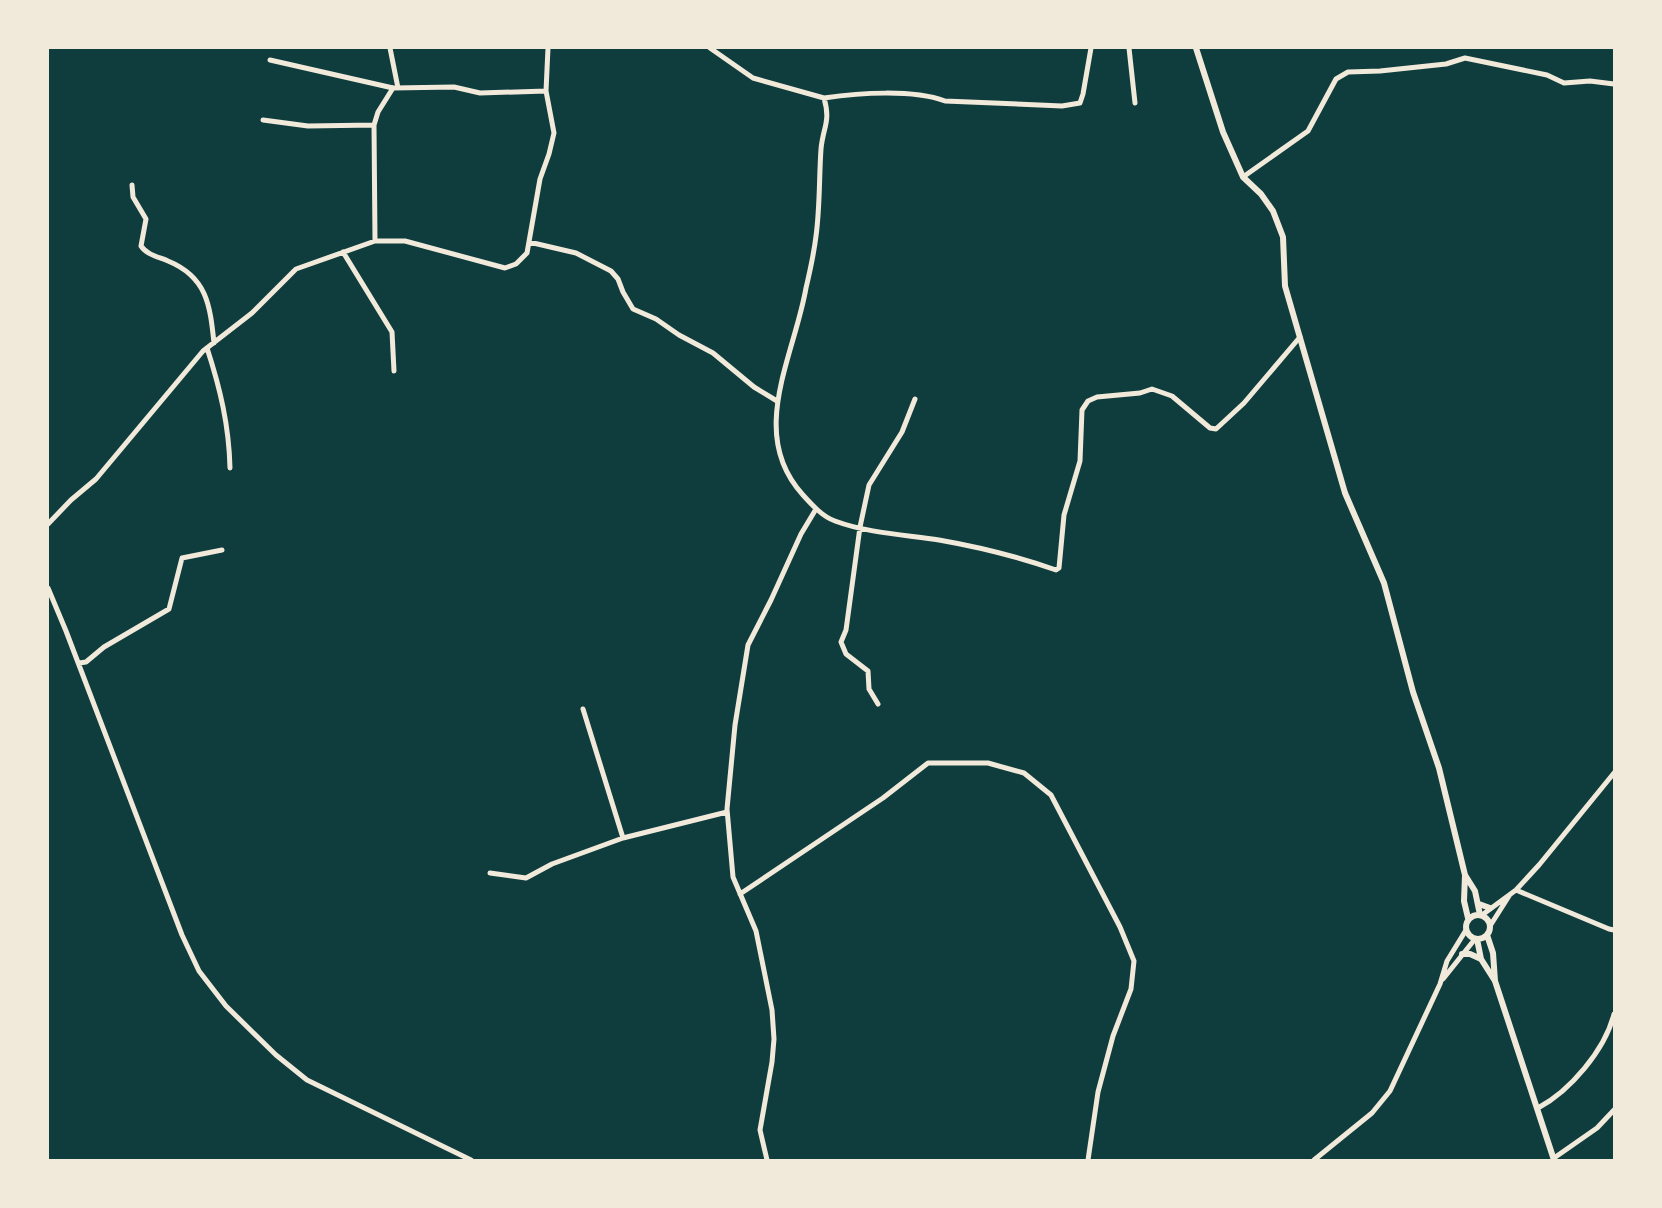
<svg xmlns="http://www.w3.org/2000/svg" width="1662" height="1208" font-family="Inter,sans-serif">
	<rect width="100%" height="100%" fill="#0f3d3e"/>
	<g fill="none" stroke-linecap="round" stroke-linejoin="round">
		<path stroke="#f1e9da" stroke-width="5" d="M390 48 398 88
			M710 48 753 78 824 98C831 122 823 127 821 149 819 178 820 207 816 236 814 253 810 271 806 288 794 357 747 434 803 495 812 505 823 517 835 521 867 533 906 535 939 540 979 547 1019 557 1056 570L1059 568 1064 515 1080 461 1082 410 1088 401 1097 397 1140 393 1152 389 1172 396 1210 428 1216 429 1244 403 1300 337
			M1129 48 1135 103
			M270 60 393 88 454 87 480 93 546 91
			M824 98C859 93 912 89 945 101L1062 106 1080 103 1083 94 1091 48
			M263 120 308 126 374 125 378 112 393 88
			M374 125 375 241
			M1243 177 1308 131 1336 79 1348 72 1380 71 1446 64 1465 58 1547 75 1564 83 1590 81 1614 84
			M132 185 133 197 146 219 141 246C147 255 159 257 168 261 207 277 210 305 214 343
			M529 242 576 253 611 271 618 279 623 292 633 309 656 319 679 335 713 353 754 387 777 401
			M343 252 392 332 394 371
			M207 348C220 388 229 425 230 468
			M48 524 71 500 96 479 203 351 252 313 296 269 375 241H405L505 268 516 264 527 253 540 179 549 154 554 133 546 91 548 48
			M48 588 66 631 182 935 199 971 226 1006 276 1055 307 1080 471 1160
			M79 663 86 662 104 647 169 609 182 558 222 550
			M878 704 869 689 868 671 846 654 841 642 846 630 860 527 869 485 902 432 915 399
			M583 709 623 838
			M490 873 526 878 552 864 623 838 727 812
			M1516 890 1609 929 1614 930
			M740 894 883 798 928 763H988L1024 773 1051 795 1120 927 1134 961 1131 989 1113 1036 1098 1092 1088 1160
			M1482 915 1516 890 1539 865 1614 773
			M1490 926 1509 896
			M1443 979 1475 939
			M1538 1108C1570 1091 1605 1050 1614 1014
			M1554 1158 1597 1128 1614 1110
			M767 1160 760 1130 772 1062 774 1039 772 1010 756 931 733 877 727 809 735 725 748 645 771 600 801 534 816 509
			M1314 1160 1372 1113 1390 1091 1440 984 1447 961 1466 930"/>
		<path stroke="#f1e9da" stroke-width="6" d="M1196 48 1223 132 1243 177 1261 194 1273 211 1283 237 1285 286 1345 493 1384 583 1413 692 1439 768 1465 875 1475 891 1480 915
			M1465 875 1464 901 1468 918
			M1479 904 1490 908
			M1466 927a12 12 0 1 1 24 0a12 12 0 1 1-24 0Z
			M1487 935 1493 953 1495 981
			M1477 939 1481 959 1495 981 1554 1160
			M1462 954H1470L1481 959"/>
	</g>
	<rect width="1662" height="1208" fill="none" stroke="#f1e9da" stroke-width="98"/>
</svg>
